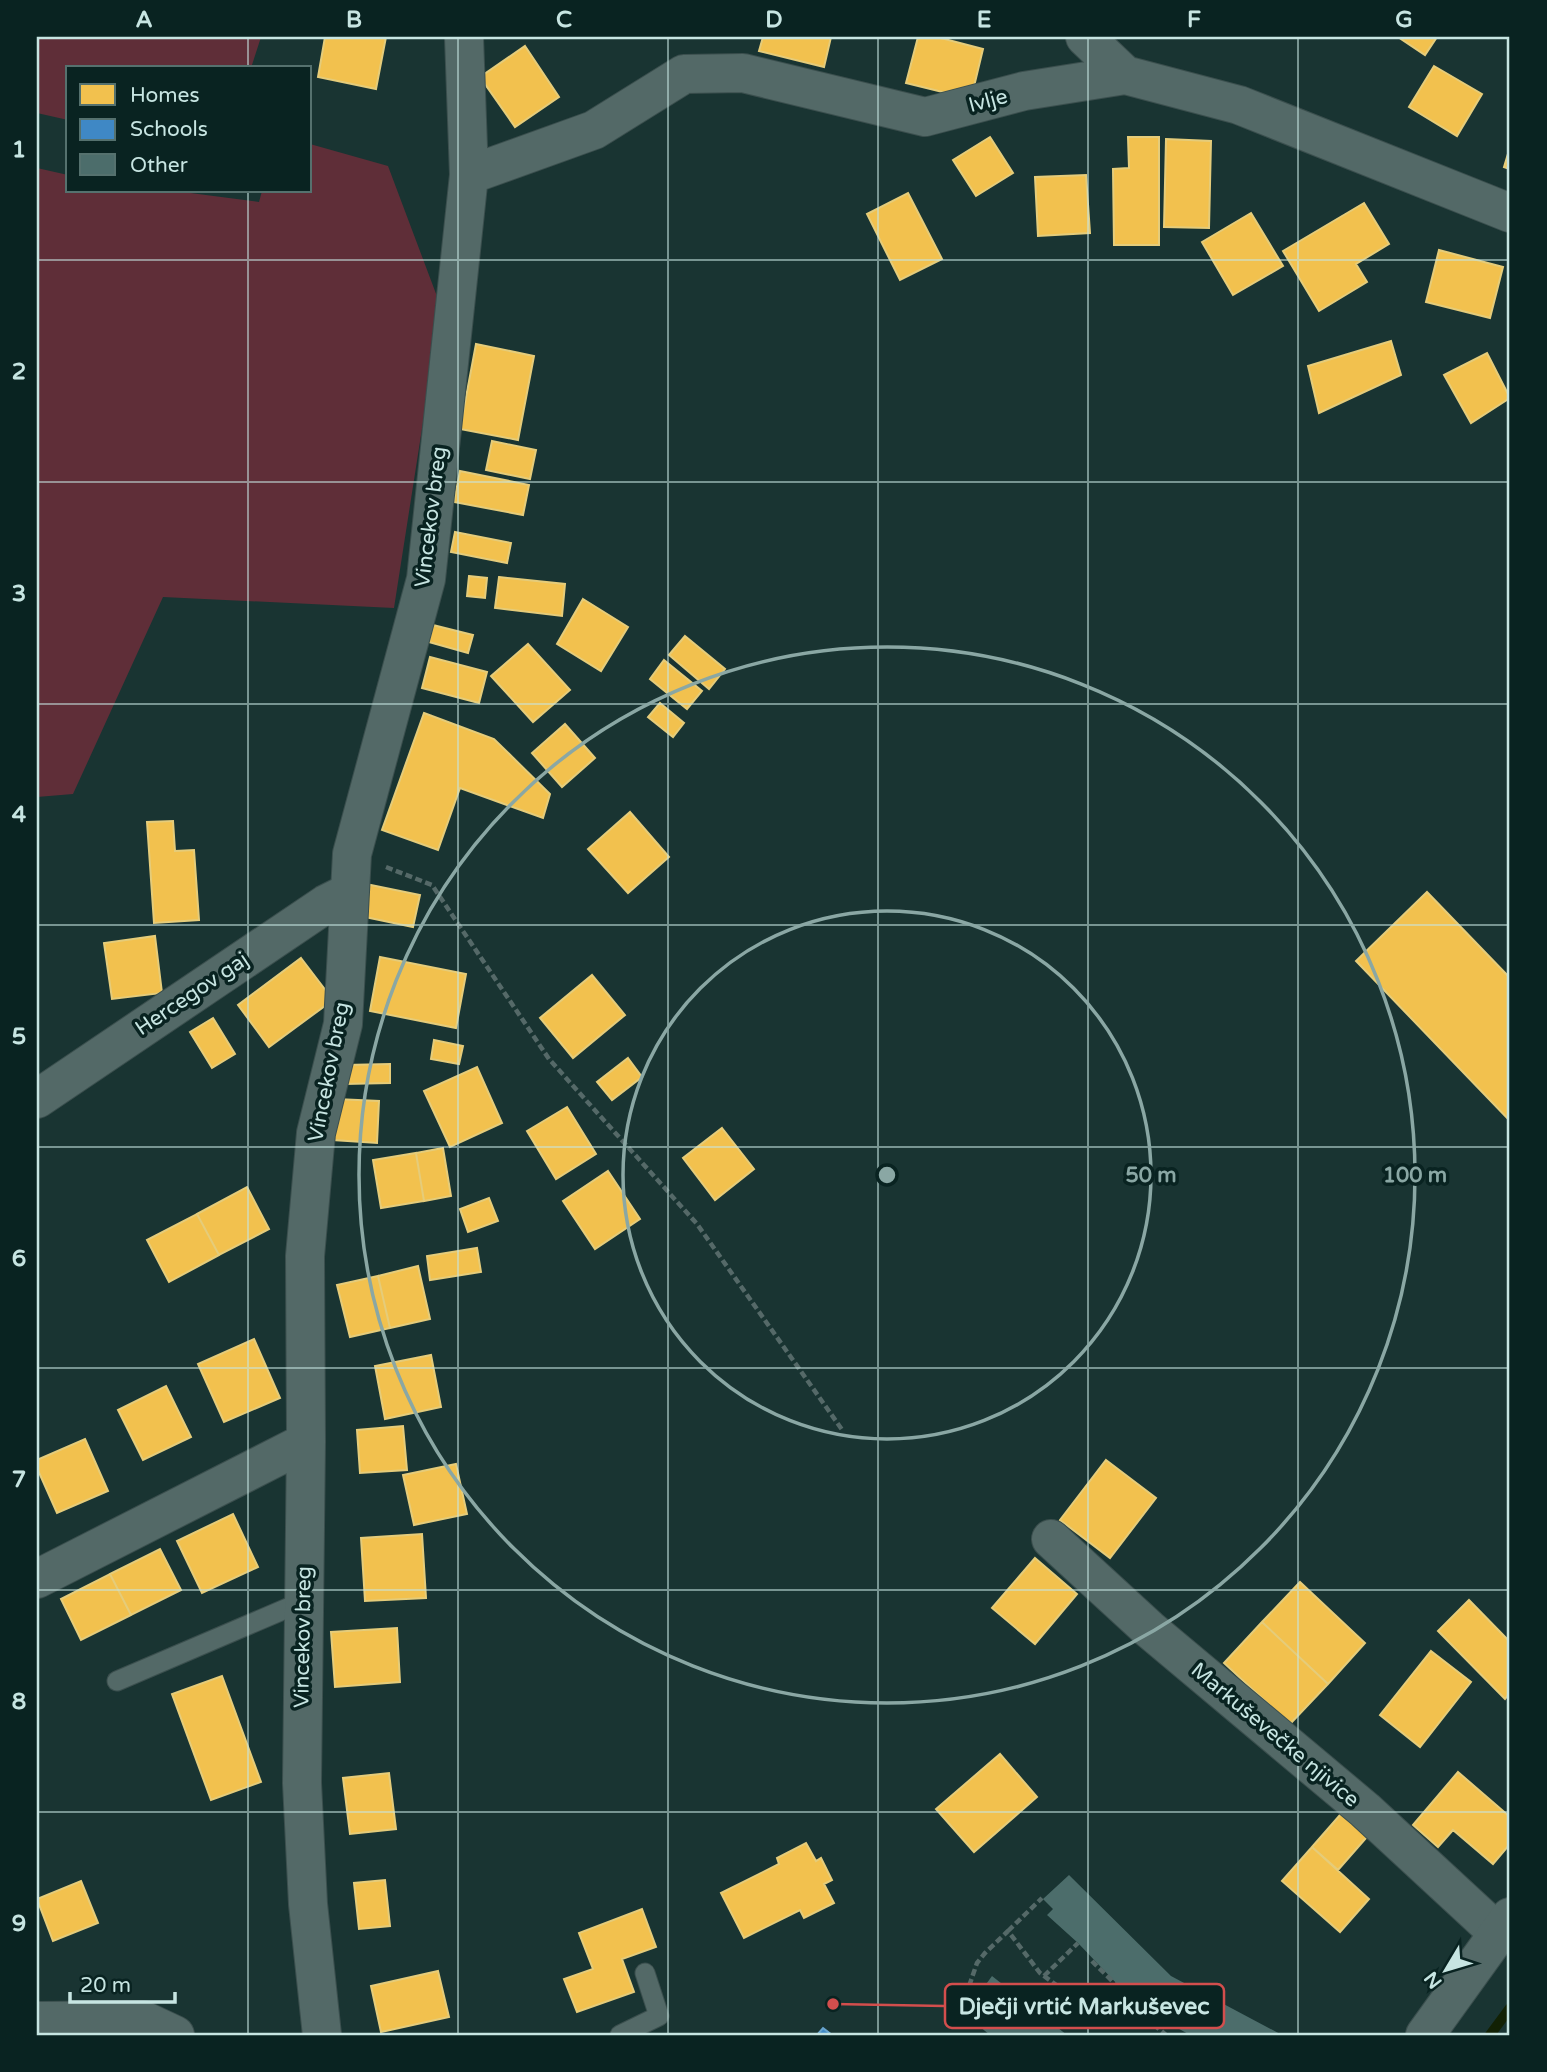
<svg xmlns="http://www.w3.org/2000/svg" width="1547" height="2072" font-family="'Varela Round',sans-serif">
	<rect width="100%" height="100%" fill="#193432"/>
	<path fill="#5f2e38" d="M37 37H261L251 68H68V120L37 113Z
		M310 144 388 166 441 307 394 608 163 597 73 794 37 797V168L68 175V191H175L259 202 262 191H310Z"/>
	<path fill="#f2c14e" stroke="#e5cc7a" stroke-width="2" d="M325 37H386L376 89 318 77Z
		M763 37H831L824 67 759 51Z
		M918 37H937L983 49 971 99 906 83Z
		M1398 37H1437L1425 55Z
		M525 46 559 97 515 127 480 77Z
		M1434 66 1482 94 1457 136 1409 107Z
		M990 137 1013 173 976 196 953 160Z
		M1128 137H1159V245H1114L1113 169 1129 168Z
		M1166 139 1211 141 1209 228 1164 227Z
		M1510 147V169L1504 167Z
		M1086 175 1090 233 1038 236 1035 177Z
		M908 193 942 259 900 280 867 214Z
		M1364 203 1389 244 1356 264 1367 282 1319 311 1283 251Z
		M1251 213 1283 266 1233 295 1202 242Z
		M1439 250 1503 267 1490 318 1426 302Z
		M1391 341 1401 375 1319 413 1308 366Z
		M476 344 534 356 518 440 460 429Z
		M1487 353 1510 398 1471 423 1444 375Z
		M492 441 536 450 530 479 486 470Z
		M460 471 529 485 523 515 454 502Z
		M455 532 511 543 507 563 451 552Z
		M469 576 487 578 485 598 467 596Z
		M499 577 565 584 562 616 495 608Z
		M583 599 628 627 601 671 557 644Z
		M433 625 473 635 468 653 429 642Z
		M685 636 725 669 709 689 669 655Z
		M528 644 570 690 533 722 491 676Z
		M430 657 487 672 479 703 422 688Z
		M664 660 702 691 687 709 650 679Z
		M660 703 684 723 673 737 648 717Z
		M424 713 494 739 550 794 543 818 460 788 438 850 382 830Z
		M565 724 595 758 562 787 532 753Z
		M630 812 669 857 628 893 588 849Z
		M173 821 175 851 194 850 199 920 154 923 147 822Z
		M366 884 420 895 413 927 360 916Z
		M1427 892 1510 978V1121L1356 961Z
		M155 936 162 993 112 999 104 943Z
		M380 957 466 974 456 1028 370 1011Z
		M301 958 333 1000 269 1047 238 1005Z
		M592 975 625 1015 573 1058 540 1018Z
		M213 1018 235 1054 212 1068 190 1032Z
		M434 1040 463 1046 459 1064 431 1059Z
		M628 1058 642 1077 612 1100 597 1082Z
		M390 1064V1083L345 1084V1065Z
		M477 1067 502 1123 450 1147 424 1091Z
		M336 1099 379 1101 377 1143 333 1140Z
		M567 1107 596 1154 556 1179 527 1131Z
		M722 1128 754 1169 715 1200 683 1158Z
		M443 1148 451 1196 424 1201 416 1153Z
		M416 1153 424 1201 381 1208 373 1160Z
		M608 1171 640 1219 595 1249 563 1201Z
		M247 1187 269 1229 219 1255 197 1214Z
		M489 1198 498 1221 468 1232 460 1209Z
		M197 1214 219 1255 169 1282 147 1240Z
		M477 1248 481 1272 430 1280 427 1256Z
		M418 1266 430 1319 390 1328 378 1276Z
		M378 1276 390 1328 350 1337 337 1285Z
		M254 1339 280 1398 224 1422 198 1364Z
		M431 1355 441 1407 385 1419 375 1366Z
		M166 1386 191 1437 143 1460 118 1410Z
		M403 1426 407 1470 360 1473 357 1430Z
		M85 1439 108 1491 57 1513 37 1468V1460Z
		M1106 1460 1156 1498 1110 1558 1060 1520Z
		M456 1464 467 1514 414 1525 403 1475Z
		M233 1514 258 1567 202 1593 177 1541Z
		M422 1534 426 1598 365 1601 361 1538Z
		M160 1549 181 1590 131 1615 110 1574Z
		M1035 1558 1077 1594 1035 1644 992 1608Z
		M110 1574 131 1615 81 1640 61 1599Z
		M1300 1582 1365 1643 1328 1684 1262 1622Z
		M1469 1600 1510 1642V1693L1505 1699 1438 1631Z
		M1262 1622 1328 1684 1290 1724 1224 1663Z
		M397 1628 400 1682 335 1687 331 1632Z
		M1431 1651 1471 1682 1420 1747 1380 1715Z
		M222 1676 261 1782 211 1800 172 1694Z
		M1000 1754 1037 1797 974 1852 936 1809Z
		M1458 1772 1510 1817V1844L1493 1864 1453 1830 1438 1847 1413 1825Z
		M389 1773 396 1829 350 1834 343 1778Z
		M1347 1807 1373 1830 1338 1870 1312 1847Z
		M806 1843 816 1861 821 1858 832 1880 824 1884 834 1903 804 1918 800 1910 744 1938 721 1893 779 1864 777 1858Z
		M1312 1847 1369 1899 1340 1932 1282 1881Z
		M385 1880 390 1926 359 1929 354 1883Z
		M81 1881 98 1923 53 1941 37 1899Z
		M642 1909 656 1947 622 1959 634 1992 577 2012 564 1979 593 1969 579 1933Z
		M438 1971 449 2017 381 2032 371 1986Z"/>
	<path fill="#3f88c5" stroke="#68a4ce" stroke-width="2" d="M823 2028 832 2035H817Z"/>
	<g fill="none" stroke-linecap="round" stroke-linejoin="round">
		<path stroke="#122104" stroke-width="10" d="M1490 2035 1510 2008"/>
	</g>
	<path fill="#4c6d6b" d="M1069 1875 1171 1976 1282 2035H1190L1138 2006 1078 1943 1047 1915 1053 1909 1043 1899Z
		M992 1976 1067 2035H990L974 2022 983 2013 974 2001Z"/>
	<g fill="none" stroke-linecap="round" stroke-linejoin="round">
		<defs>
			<path id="lane" d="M117 1681 304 1601
				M620 2035 659 2016 645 1973"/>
			<path id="street" d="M1085 37 1125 75
				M469 175 594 130 684 74 743 73 925 117 1024 91 1125 75 1239 105 1510 213
				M37 1099 326 904 350 892
				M1051 1539 1149 1629 1365 1810 1498 1933
				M37 1579 306 1442
				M322 2035 308 1904 302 1783 306 1442 305 1256 316 1133 343 1024 352 854 426 579 469 175 464 37"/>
			<path id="secondary" d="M37 2021 143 2020 175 2035
				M1425 2035 1510 1917"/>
		</defs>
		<use href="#lane" stroke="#3b4f4e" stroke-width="21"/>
		<use href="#street" stroke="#3b4f4e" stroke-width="40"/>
		<use href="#secondary" stroke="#3b4f4e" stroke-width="40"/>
		<path stroke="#556968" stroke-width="4.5" stroke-dasharray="7 3.5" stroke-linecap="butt" d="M386 867 432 885 549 1059 697 1224 843 1431
			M1008 1931 1042 1898
			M1092 1961C1101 1971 1125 1990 1125 2003
			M1044 1976 1078 1943
			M954 2013 966 1995 977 1963 985 1953 1008 1931 1040 1973 1071 1996 1087 1999 1107 1996 1129 2004 1166 2035
			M1148 2020 1153 2014"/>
		<use href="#lane" stroke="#536967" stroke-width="19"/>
		<use href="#street" stroke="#536967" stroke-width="38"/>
		<use href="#secondary" stroke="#536967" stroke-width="38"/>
	</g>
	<path fill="none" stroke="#c7e5e2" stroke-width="2" stroke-opacity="0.55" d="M248 37V68M458 37V2035M668 37V2035M878 37V2035M1088 37V2035M1298 37V2035M248 191V2035M37 260H1510M37 482H1510M37 704H1510M37 925H1510M37 1147H1510M37 1368H1510M37 1590H1510M37 1812H1510"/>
	<g fill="none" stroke="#8aa7a4" stroke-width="3.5">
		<circle cx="887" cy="1175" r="264"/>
		<circle cx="887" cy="1175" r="528"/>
	</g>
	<g text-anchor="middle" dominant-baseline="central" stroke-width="7" stroke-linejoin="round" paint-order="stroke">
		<g font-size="21" fill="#c7e5e2" stroke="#092321">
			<text transform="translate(988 101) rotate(-15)">Ivlje</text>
			<text transform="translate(431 517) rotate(-83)">Vincekov breg</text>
			<text transform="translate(192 994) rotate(-34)">Hercegov gaj</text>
			<text transform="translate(329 1072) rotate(-79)">Vincekov breg</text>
			<text transform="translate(303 1637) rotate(-89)">Vincekov breg</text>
			<text transform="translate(1275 1735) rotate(40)">Markuševečke njivice</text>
		</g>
	</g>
	<circle cx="887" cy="1175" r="10" fill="#8aa7a4" stroke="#092321" stroke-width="3.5"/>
	<g font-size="21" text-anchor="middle" font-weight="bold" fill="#8aa7a4" stroke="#092321" stroke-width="7" stroke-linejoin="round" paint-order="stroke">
		<text x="1151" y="1182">50 m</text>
		<text x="1415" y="1182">100 m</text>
	</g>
	<path fill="none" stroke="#d34e4d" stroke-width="2.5" d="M833 2004L945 2006"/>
	<circle fill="#d34e4d" stroke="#092321" stroke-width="2.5" cx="833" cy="2004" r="7"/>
	<rect fill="#092321" stroke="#d34e4d" stroke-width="2.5" x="945" y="1984" width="279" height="44" rx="7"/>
	<g font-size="23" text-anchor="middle" font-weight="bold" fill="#c7e5e2">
		<text x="1084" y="2014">Dječji vrtić Markuševec</text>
	</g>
	<rect width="1547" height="2072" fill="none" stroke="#092321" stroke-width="77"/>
	<rect x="66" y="66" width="245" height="126" fill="#092321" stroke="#55716e" stroke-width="2"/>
	<rect x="80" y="84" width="35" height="21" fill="#f2c14e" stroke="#55716e" stroke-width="2"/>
	<text x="130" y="102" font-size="21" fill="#c7e5e2">Homes</text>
	<rect x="80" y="119" width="35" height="21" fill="#3f88c5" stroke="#55716e" stroke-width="2"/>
	<text x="130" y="136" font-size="21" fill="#c7e5e2">Schools</text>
	<rect x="80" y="154" width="35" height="21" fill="#4c6d6b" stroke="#55716e" stroke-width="2"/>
	<text x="130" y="172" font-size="21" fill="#c7e5e2">Other</text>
	<g transform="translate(1446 1970) rotate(232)" stroke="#092321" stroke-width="5" paint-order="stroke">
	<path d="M0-5L12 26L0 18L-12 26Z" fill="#c7e5e2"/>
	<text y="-10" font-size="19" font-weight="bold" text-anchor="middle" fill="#c7e5e2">N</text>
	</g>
	<path d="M70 1992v10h105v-10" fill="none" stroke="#c7e5e2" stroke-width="3.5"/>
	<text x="80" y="1992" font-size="21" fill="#c7e5e2" stroke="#092321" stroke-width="5" paint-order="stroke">20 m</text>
	<rect x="38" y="38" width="1470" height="1996" fill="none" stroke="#c7e5e2" stroke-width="2.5"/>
	<g font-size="23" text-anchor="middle" font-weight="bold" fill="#c7e5e2">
		<text x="144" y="27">A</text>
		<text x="354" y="27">B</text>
		<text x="564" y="27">C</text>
		<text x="774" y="27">D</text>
		<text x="984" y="27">E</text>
		<text x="1194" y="27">F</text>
		<text x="1404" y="27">G</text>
		<text x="19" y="157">1</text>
		<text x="19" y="379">2</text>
		<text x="19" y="601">3</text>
		<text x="19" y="822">4</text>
		<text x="19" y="1044">5</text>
		<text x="19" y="1266">6</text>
		<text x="19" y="1487">7</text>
		<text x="19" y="1709">8</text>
		<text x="19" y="1931">9</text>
	</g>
</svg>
